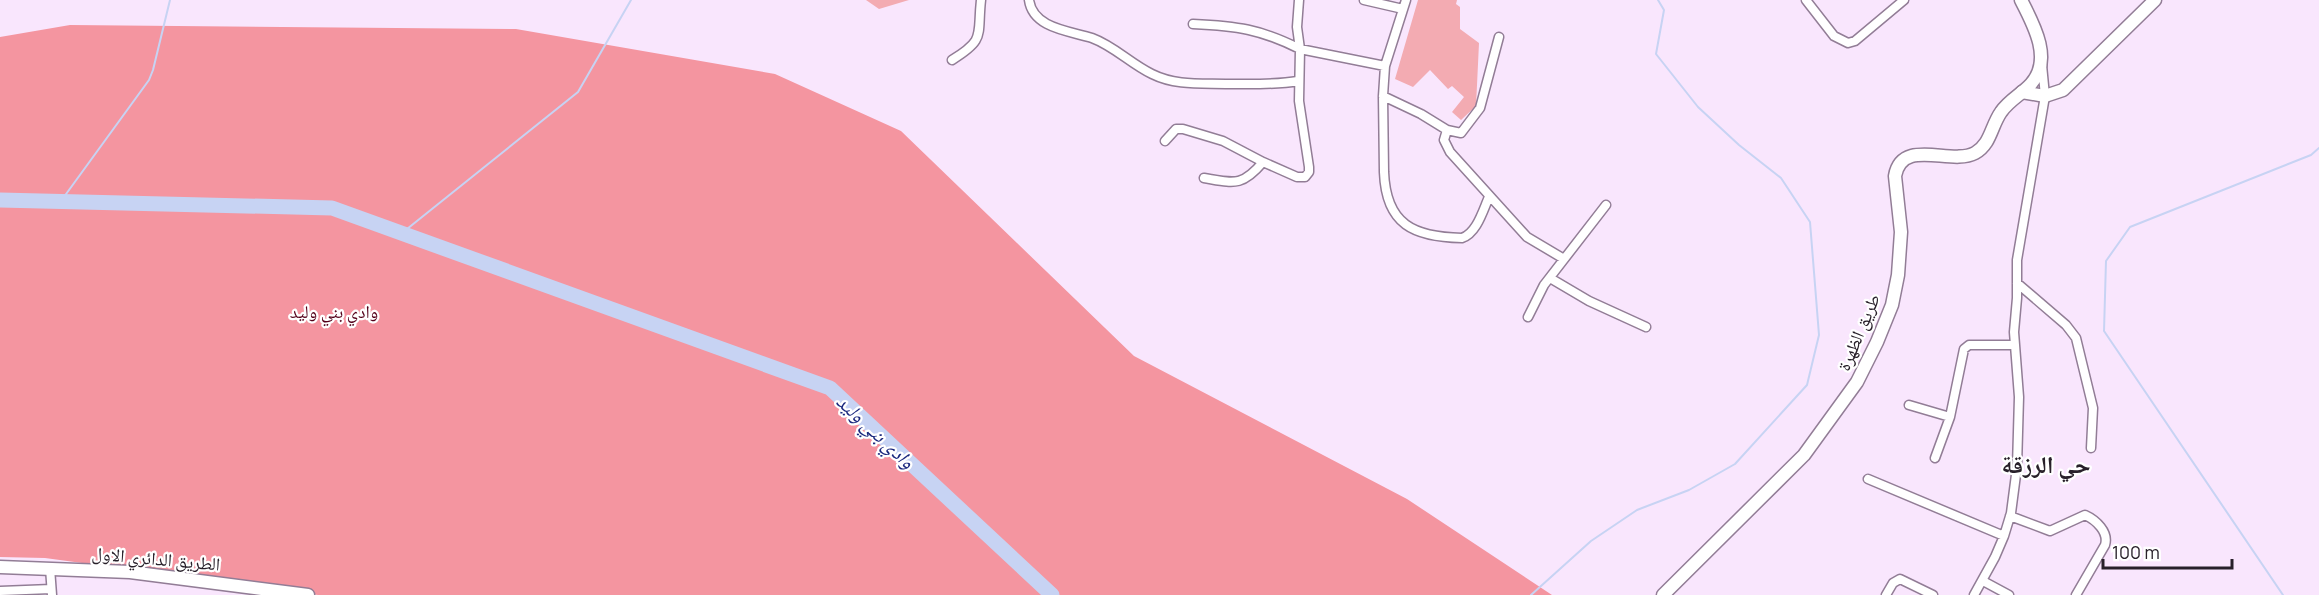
<svg xmlns="http://www.w3.org/2000/svg" width="2319" height="595" font-family="Manrope,'Noto Naskh Arabic',sans-serif">
	<rect width="100%" height="100%" fill="#f9e6fd"/>
	<path fill="#f3abb2" d="M866 0H909L879 9Z
		M1418 0H1457L1456 4 1460 7V29L1479 43 1476 106 1461 120 1452 112 1464 97 1452 86 1448 89 1430 70 1413 87 1395 79Z"/>
	<path fill="#f495a0" d="M70 25 516 29 775 74 901 131 1134 356 1407 499 1552 595H318L45 558 0 557V37Z"/>
	<g fill="none" stroke-linecap="round" stroke-linejoin="round">
		<path stroke="#c7d3f3" stroke-width="2" d="M61 201 149 80 153 70 170 0
			M402 233 578 92 631 0
			M1531 595 1591 541 1637 510 1689 490 1735 464 1807 385 1819 335 1810 222 1781 178 1739 145 1698 107 1656 54 1664 10 1658 0
			M2283 595 2104 331 2106 261 2130 227 2311 155 2319 148"/>
		<path stroke="#c7d3f3" stroke-width="15" d="M0 200 332 208 830 388 1052 595"/>
		<defs>
			<path id="street" d="M1029 0C1033 29 1071 31 1092 38 1114 46 1131 64 1152 74 1176 86 1202 83 1229 84 1252 84 1275 85 1298 81
				M1299 0 1297 27 1300 49
				M1364 0 1403 9
				M1406 0 1385 66 1383 96 1384 172C1386 225 1414 237 1462 238 1477 233 1483 210 1489 197
				M1806 0 1834 36 1848 43 1855 41 1904 0
				M1193 24C1237 26 1260 29 1300 49
				M952 60C986 39 977 36 981 0
				M1383 96 1421 114 1447 130 1461 133 1480 108 1499 37
				M1447 130 1444 140 1450 152 1527 237 1564 259
				M1165 141 1176 129H1183L1223 141 1263 162
				M1204 178C1234 183 1242 187 1263 162L1297 177H1305L1309 172V167L1299 101 1300 49 1385 66
				M1550 278 1589 301 1646 327
				M2017 283 2066 325 2076 338 2093 408 2091 448
				M1528 317 1544 285 1606 205
				M1909 405 1950 417
				M1935 458 1950 417 1964 349 1969 345H2015
				M1868 479 2004 536
				M2010 516 2050 531 2085 515C2096 520 2109 532 2105 545L2076 595
				M50 568 52 595
				M1983 581 2009 595
				M0 591 51 589
				M1886 595 1893 583 1900 579 1933 595
				M1974 595 1995 557 2004 536 2011 513 2017 467 2019 397 2014 332 2017 298V260L2045 96 2042 65"/>
			<path id="secondary" d="M2022 92 2045 96 2063 90 2155 0"/>
			<path id="primary" d="M0 567 130 572 308 595
				M1663 595 1804 455 1857 382 1877 342 1892 305 1898 275 1901 232 1895 176C1902 137 1951 166 1975 153 1991 144 1991 126 2001 112 2009 100 2022 94 2031 84 2053 60 2034 25 2021 0"/>
		</defs>
		<use href="#street" stroke="#927d96" stroke-width="11"/>
		<use href="#secondary" stroke="#927d96" stroke-width="15"/>
		<use href="#primary" stroke="#927d96" stroke-width="15"/>
		<use href="#street" stroke="#fff" stroke-width="8"/>
		<use href="#secondary" stroke="#fff" stroke-width="12"/>
		<use href="#primary" stroke="#fff" stroke-width="12"/>
	</g>
	<g text-anchor="middle" dominant-baseline="central" stroke-width="4.5" stroke-linejoin="round" paint-order="stroke">
		<g font-size="18" fill="#55001a" stroke="#fff">
			<text x="334" y="311">وادي بني وليد</text>
		</g>
		<g font-size="18" fill="#28202a" stroke="#fff">
			<text transform="translate(1858 332) rotate(-67)">طريق الظهرة</text>
			<text transform="translate(156 558) rotate(5)">الطريق الدائري الاول</text>
		</g>
		<g font-size="20" font-style="italic" fill="#1b287e" stroke="#fff">
			<text transform="translate(876 431) rotate(43)">وادي بني وليد</text>
		</g>
		<g font-size="24" font-weight="bold" fill="#28202a" stroke="#fff">
			<text x="2046" y="463">حي الرزقة</text>
		</g>
	</g>
	<path d="M2103 559v9h129v-9" fill="none" stroke="#28202a" stroke-width="3"/>
	<text x="2112" y="559" font-size="18" fill="#28202a" stroke="#ffffff" stroke-width="4.5" paint-order="stroke">100 m</text>
</svg>
